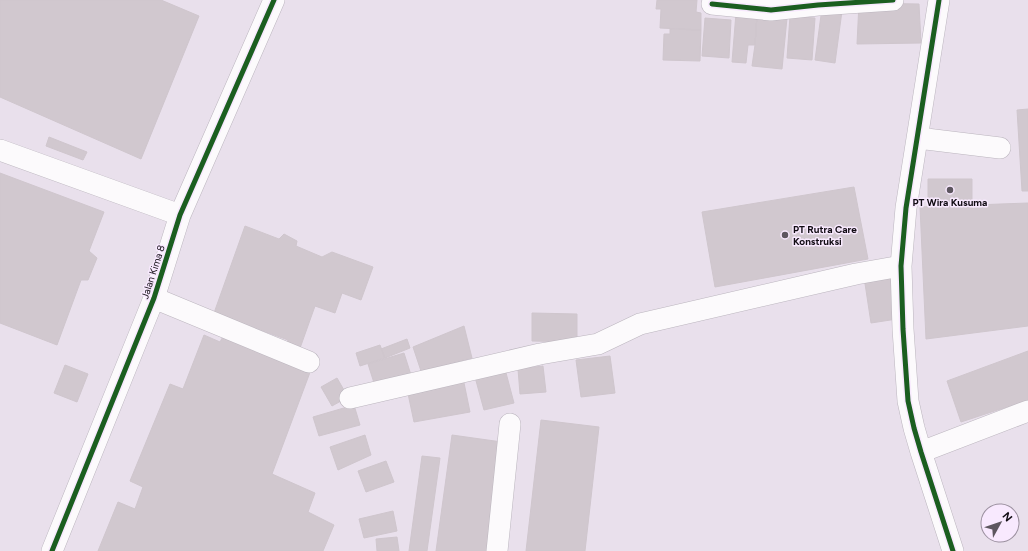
<svg xmlns="http://www.w3.org/2000/svg" width="1028" height="551" font-family="Figtree,sans-serif">
	<rect width="100%" height="100%" fill="#e9e0ec"/>
	<path fill="#d1c8cf" stroke="#cfc6cd" d="M0 0H161L199 16 141 159 0 97Z
		M657 0H697L696 12 701 13V30L660 28 661 9H656Z
		M859 3 919 4 921 43 857 44Z
		M822 8 842 11 835 63 815 60Z
		M736 13 757 15 755 45H748L746 63 732 62Z
		M757 15 787 18 782 69 752 66 755 45Z
		M790 16 815 18 812 60 787 58Z
		M705 18 731 20 729 58 702 56Z
		M670 29 701 30 700 61 663 60 664 34H670Z
		M1028 109V191H1022L1017 110Z
		M49 137 87 152 83 160 46 146Z
		M0 173 104 212 89 251 97 258 88 280H81L57 345 0 323Z
		M928 179H972V201H928Z
		M854 187 868 259 715 287 702 212Z
		M1028 203V326L926 339 920 207Z
		M245 226 279 239 284 234 297 241 296 246 322 257 332 252 373 267 361 300 342 293 335 313 315 306 299 351 286 346 288 340 214 313Z
		M890 273 897 319 871 323 864 277Z
		M532 313 577 314V342L532 341Z
		M464 326 472 358 421 371 413 347Z
		M226 331 312 367 272 474 315 493 308 512 334 525 323 551H98L118 502 135 509 143 487 130 481 170 384 183 389 204 335 220 342Z
		M407 339 410 348 385 358 381 349Z
		M380 345 385 358 360 366 356 353Z
		M1028 351V400L961 422 947 381Z
		M404 353 411 375 375 386 368 364Z
		M610 356 615 393 581 397 576 360Z
		M65 365 88 374 77 402 54 393Z
		M543 366 546 392 520 394 518 369Z
		M505 369 514 403 484 410 475 377Z
		M337 378 348 397 332 406 321 387Z
		M463 378 470 412 414 422 407 389Z
		M354 405 360 425 319 436 313 417Z
		M541 420 599 427 585 551H526Z
		M365 435 371 455 338 470 330 447Z
		M452 435 509 443 496 551H436Z
		M422 456 440 458 427 551H409Z
		M386 461 394 482 366 492 358 471Z
		M393 511 397 531 364 538 359 519Z
		M397 537 399 551H377L376 539Z"/>
	<g fill="none" stroke-linecap="round" stroke-linejoin="round">
		<defs>
			<path id="minor" d="M939 0 906 208 901 266 903 329 908 401 914 428 921 452 953 551
				M712 4 771 10 818 5 893 0
				M918 138 1000 148
				M0 150 180 215
				M154 298 309 362
				M350 398 540 354 598 344 640 324 856 274 901 266
				M921 452 1028 411
				M52 551 154 298 180 215 274 0
				M497 551 510 424"/>
		</defs>
		<use href="#minor" stroke="#bbb5be" stroke-width="22"/>
		<use href="#minor" stroke="#fcfafc" stroke-width="21"/>
		<defs>
			<path id="cycleway" d="M939 0 906 208 901 266 903 329 908 401 914 428 921 452 953 551
				M712 4 771 10 818 5 893 0
				M52 551 154 298 180 215 274 0"/>
		</defs>
		<use href="#cycleway" stroke="#f8e9fe" stroke-width="8"/>
		<use href="#cycleway" stroke="#1b5e20" stroke-width="5"/>
	</g>
	<g fill="#5d565f" stroke="#f8e9fe" stroke-width="1.5">
		<circle cx="950" cy="190" r="4"/>
		<circle cx="785" cy="235" r="4"/>
	</g>
	<g text-anchor="middle" dominant-baseline="central" stroke-width="3" stroke-linejoin="round" paint-order="stroke">
		<g font-size="10" font-weight="bold" fill="#110c13" stroke="#f8e9fe">
			<text x="950" y="202">PT Wira Kusuma</text>
			<text x="793" y="229" text-anchor="start">PT Rutra Care<tspan x="793" dy="12">Konstruksi</tspan></text>
		</g>
		<g font-size="10" fill="#110c13" stroke="#f8e9fe">
			<text transform="translate(153 272) rotate(-72)">Jalan Kima 8</text>
		</g>
	</g>
	<g transform="translate(1000 523) rotate(50)"><circle r="19" fill="#f8e9fe" stroke="#9c91a0"/>
	<path d="M0-3L7 15L0 10L-7 15Z" fill="#5d565f"/>
	<text y="-6" font-size="11" font-weight="bold" text-anchor="middle" fill="#110c13">N</text>
	</g>
</svg>
